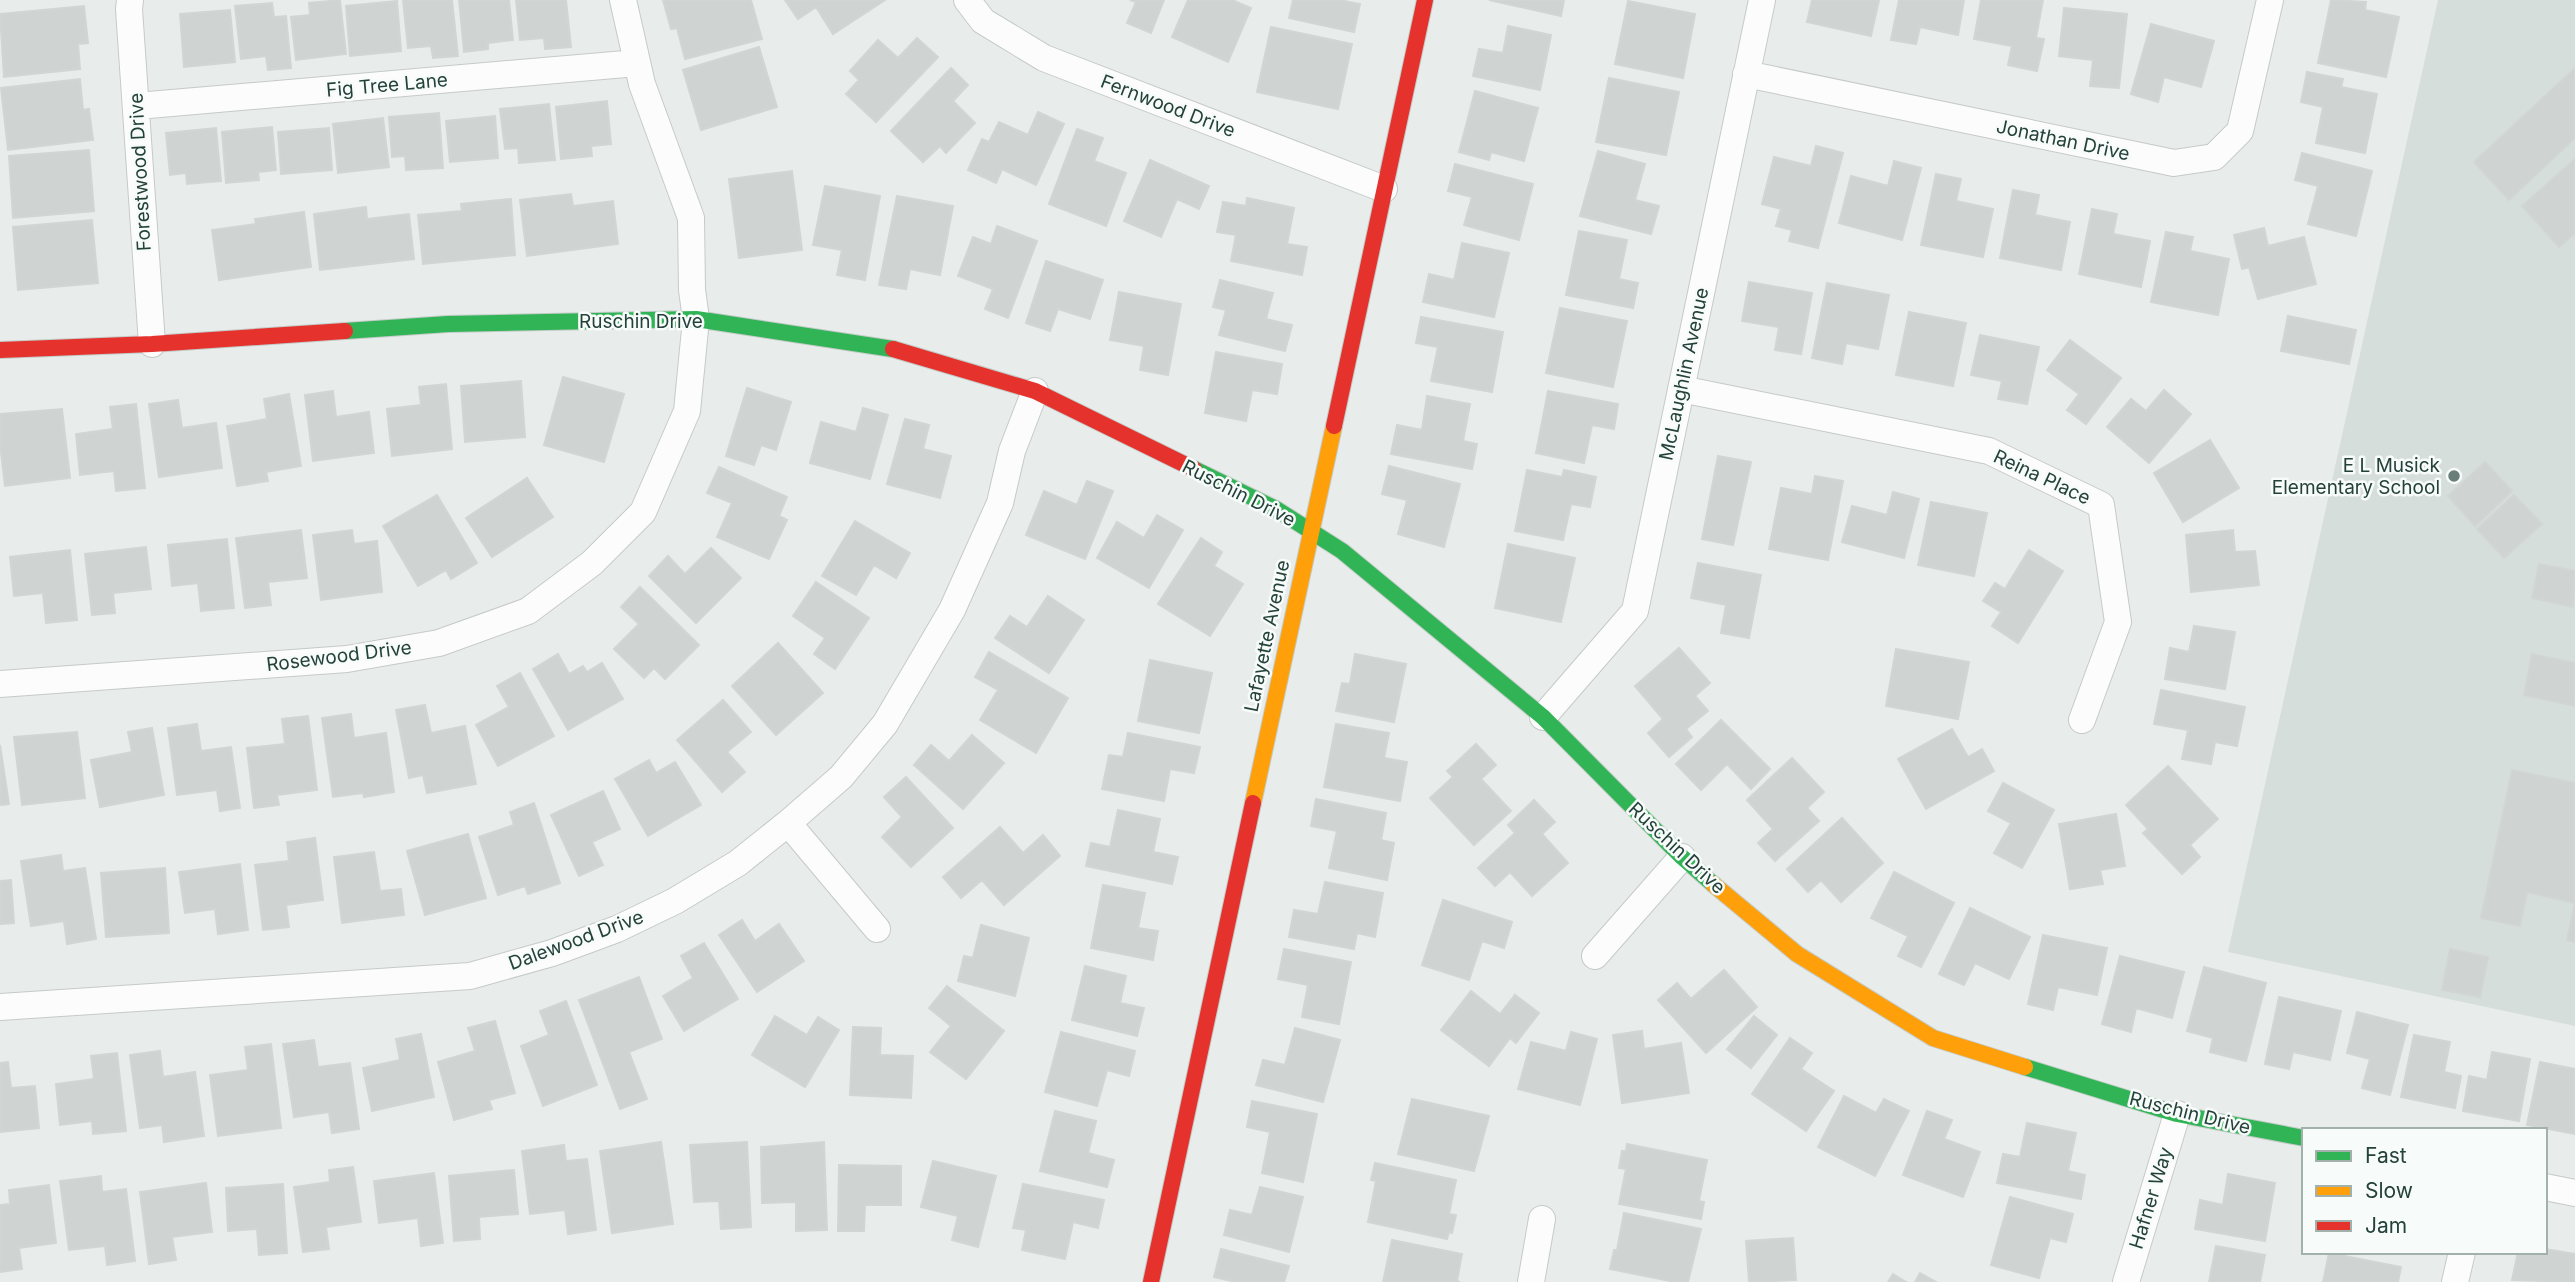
<svg xmlns="http://www.w3.org/2000/svg" width="2575" height="1282" font-family="Inter,sans-serif">
	<rect width="100%" height="100%" fill="#e8edeb"/>
	<path fill="#d6dedb" d="M2438 0H2575V1026L2228 952Z"/>
	<path fill="#cfd4d2" stroke="#d1d6d4" stroke-width="2" d="M340 0 346 54 296 60 291 17 310 15 309 3Z
		M403 0H452L458 56 433 58 431 46 408 48Z
		M459 0H509L513 40 488 43V49L464 52Z
		M516 0H566L571 47 545 49 544 38 520 40Z
		M663 0H751L762 39 685 59 677 28 671 29Z
		M785 0H885L833 34 816 7 798 19Z
		M1130 0H1164L1151 33 1127 23 1136 2Z
		M1188 0H1232L1251 8 1228 62 1172 37Z
		M1293 0H1339L1360 4 1354 32 1289 18Z
		M1489 0H1564L1561 16Z
		M1812 0H1879L1871 36 1807 22Z
		M1899 0H1964L1958 35 1920 27 1916 44 1891 40Z
		M1981 0H2043L2036 38 2044 39 2037 71 2008 65 2012 46 1974 39Z
		M2331 0 2366 2 2365 10 2399 17 2386 77 2318 63Z
		M397 1 401 51 350 56 346 6Z
		M1628 1 1695 14 1683 78 1615 64Z
		M272 3 274 17 286 16 291 68 268 70 266 56 241 59 235 6Z
		M84 6 88 43 78 44 80 69 4 77 0 14Z
		M2064 8 2127 14 2119 88 2090 86 2093 60 2059 56Z
		M230 10 235 62 184 67 180 14Z
		M2151 24 2214 41 2201 87 2164 77 2158 102 2131 94Z
		M1508 26 1551 35 1540 90 1473 76 1479 49 1503 53Z
		M1271 27 1352 44 1338 109 1257 92Z
		M917 38 938 57 876 122 846 94 859 80 850 71 878 40 898 58Z
		M759 47 777 107 701 130 683 70Z
		M951 68 968 85 953 101 975 123 946 153 940 146 923 162 891 131Z
		M2575 68V138L2509 200 2474 162Z
		M2307 72 2343 79 2341 87 2377 94 2365 153 2316 143 2323 107 2301 102Z
		M1609 78 1679 92 1666 155 1596 142Z
		M80 79 83 110 89 109 93 140 8 150 1 88Z
		M1475 91 1538 108 1524 161 1491 152 1489 160 1459 152Z
		M607 101 611 144 591 146 592 156 561 159 556 107Z
		M549 104 555 160 519 163 518 148 505 149 500 109Z
		M1038 112 1064 124 1036 185 1002 169 996 183 968 170 982 139 989 142 999 122 1028 135Z
		M439 113 443 168 406 170 405 156 392 157 389 117Z
		M495 116 498 158 450 162 446 121Z
		M383 118 389 167 338 173 333 124Z
		M272 127 276 170 258 172 259 180 226 183 222 132Z
		M216 128 221 181 187 184 186 173 170 175 166 133Z
		M329 128 332 170 281 174 278 132Z
		M1077 129 1103 138 1094 161 1126 173 1106 226 1049 204Z
		M1816 146 1843 153 1818 248 1789 241 1792 230 1776 226 1781 209 1762 204 1774 157 1811 166Z
		M89 150 94 211 13 218 9 156Z
		M1598 151 1645 164 1635 200 1659 206 1651 234 1580 216Z
		M2302 153 2372 171 2356 236 2308 224 2318 186 2295 180Z
		M2575 159V233L2559 247 2522 206Z
		M1150 160 1209 186 1199 209 1177 199 1161 237 1124 221Z
		M1894 161 1921 168 1902 240 1839 223 1851 176 1888 186Z
		M1455 164 1533 184 1519 240 1464 225 1472 197 1448 191Z
		M792 171 802 250 739 258 729 179Z
		M1936 174 1961 179 1956 201 1993 209 1983 257 1921 245Z
		M825 186 880 196 865 280 837 275 842 250 813 245Z
		M2013 190 2039 195 2035 215 2070 222 2061 270 2000 258Z
		M571 194 573 206 613 201 618 244 527 256 520 200Z
		M897 196 953 206 940 275 910 269 906 289 879 285Z
		M1247 198 1294 208 1287 244 1307 247 1302 275 1231 261 1236 235 1217 232 1223 202 1246 206Z
		M511 199 515 255 423 264 418 215 462 211 461 204Z
		M366 207 367 219 409 214 414 259 320 270 314 214Z
		M2092 209 2117 214 2113 234 2150 241 2141 287 2079 274Z
		M304 212 311 267 219 280 212 230 256 224 255 219Z
		M92 220 98 283 18 290 13 227Z
		M997 226 1037 241 1008 318 985 309 993 289 958 276 973 237 991 244Z
		M2264 228 2268 246 2304 237 2316 284 2258 299 2249 267 2242 269 2234 235Z
		M1579 231 1627 240 1619 279 1638 283 1633 308 1566 295Z
		M2166 232 2193 237 2190 251 2229 259 2218 315 2151 302Z
		M1462 243 1509 253 1494 317 1423 302 1429 274 1454 280Z
		M1046 261 1103 280 1090 319 1058 309 1050 331 1026 323Z
		M1220 280 1273 293 1266 319 1292 325 1285 351 1219 335 1226 310 1213 307Z
		M1749 282 1812 293 1801 354 1775 350 1779 327 1742 321Z
		M1827 283 1889 295 1878 349 1846 343 1842 364 1812 358Z
		M1119 292 1181 304 1168 375 1140 370 1144 346 1110 340Z
		M1560 308 1627 321 1613 387 1546 373Z
		M1909 312 1966 323 1953 386 1896 375Z
		M2288 316 2356 330 2349 364 2281 351Z
		M1421 317 1503 332 1492 392 1431 381 1438 347 1416 343Z
		M1980 335 2039 347 2027 404 1998 399 2002 381 1971 375Z
		M2070 340 2121 378 2086 424 2067 410 2079 394 2047 370Z
		M1216 352 1282 364 1277 394 1252 390 1246 421 1205 413Z
		M563 377 624 394 604 462 544 445Z
		M521 381 525 437 465 442 461 386Z
		M446 384 452 449 392 456 387 409 421 405 419 387Z
		M747 388 791 402 776 450 761 445 754 465 726 456Z
		M2164 390 2191 414 2149 463 2107 427 2131 399 2146 411Z
		M333 391 336 417 369 412 374 453 313 461 305 395Z
		M1548 391 1618 404 1614 429 1592 425 1584 463 1536 453Z
		M289 394 301 466 266 472 268 481 237 486 227 426 267 419 264 399Z
		M1427 396 1470 404 1463 441 1477 444 1472 469 1391 454 1397 425 1422 430Z
		M178 400 182 428 216 423 222 468 159 477 149 404Z
		M136 404 145 488 116 491 114 471 80 475 76 434 113 429 110 407Z
		M863 408 888 415 870 479 810 463 821 422 856 432Z
		M62 409 70 478 5 486 0 444V414Z
		M905 419 929 425 923 449 951 456 940 498 887 484Z
		M2210 440 2239 488 2183 522 2154 473Z
		M1718 456 1751 462 1733 545 1702 539Z
		M2485 462 2512 491 2475 526 2448 496Z
		M1389 466 1460 484 1444 547 1398 534 1407 500 1382 494Z
		M719 467 787 497 779 516 787 520 769 559 717 537 732 503 707 493Z
		M1527 470 1562 477 1564 470 1596 477 1590 507 1571 504 1563 540 1515 531Z
		M1815 476 1843 481 1828 560 1769 549 1781 488 1812 494Z
		M527 478 553 517 492 557 466 518Z
		M1087 481 1113 491 1085 559 1026 535 1044 491 1077 505Z
		M1893 492 1919 499 1904 558 1842 542 1852 506 1887 515Z
		M437 495 477 563 451 579 446 570 418 586 383 526Z
		M2514 495 2542 524 2504 558 2477 529Z
		M1931 502 1987 513 1974 576 1918 565Z
		M1157 515 1183 530 1149 588 1097 558 1117 522 1144 538Z
		M855 521 910 553 896 578 874 565 856 595 822 576Z
		M301 530 307 578 268 582 271 605 245 608 236 538Z
		M352 530 354 544 377 541 382 592 321 600 313 535Z
		M2233 530 2235 552 2255 551 2259 585 2191 592 2186 535Z
		M1201 538 1222 552 1214 566 1243 584 1210 636 1158 604Z
		M227 539 234 608 201 611 198 583 172 586 168 545Z
		M1508 544 1575 558 1561 622 1495 608Z
		M146 547 151 589 113 593 115 613 92 615 85 554Z
		M711 548 741 578 696 623 649 576 668 556 685 574Z
		M70 550 77 620 46 623 43 593 14 596 10 557Z
		M2029 550 2063 571 2018 643 1992 626 2001 612 1983 601 1995 583 2005 589Z
		M1698 563 1761 575 1749 638 1721 633 1726 605 1691 598Z
		M2539 564 2575 571 2573 607 2532 598Z
		M816 582 869 618 835 669 814 654 825 638 793 616Z
		M640 587 699 645 665 679 654 668 644 678 614 649 639 624 621 607Z
		M1048 596 1084 620 1049 673 995 638 1010 616 1027 627Z
		M2194 626 2235 632 2225 689 2165 679 2170 648 2189 652Z
		M778 643 823 693 776 735 732 686Z
		M1679 648 1710 683 1695 696 1708 711 1686 729 1692 737 1669 757 1648 733 1663 719 1635 686Z
		M1896 649 1969 662 1958 719 1886 706Z
		M989 652 1068 698 1036 753 980 720 998 690 975 677Z
		M558 654 569 674 583 666 587 672 602 663 623 699 568 730 533 669Z
		M1355 654 1406 664 1394 722 1336 711 1342 683 1350 684Z
		M2532 654 2575 663V706L2524 695Z
		M1150 660 1212 673 1199 733 1138 721Z
		M520 673 554 736 498 766 476 725 509 707 497 686Z
		M2161 690 2245 707 2237 746 2215 742 2211 764 2182 759 2188 730 2154 724Z
		M723 700 751 732 727 752 745 772 722 792 677 740Z
		M425 705 431 733 465 726 476 784 427 793 423 775 409 778 396 710Z
		M351 714 354 738 386 733 394 792 364 797 363 793 333 797 322 718Z
		M308 716 317 790 277 795 279 805 254 808 247 748 285 744 282 719Z
		M1721 720 1770 769 1751 789 1727 764 1701 790 1676 764Z
		M197 724 201 751 231 747 240 808 220 811 217 790 177 795 168 728Z
		M1336 724 1389 733 1384 758 1407 762 1400 801 1324 787Z
		M152 728 164 795 100 807 91 760 132 752 128 732Z
		M1952 729 1968 757 1982 749 1994 771 1926 809 1898 759Z
		M77 732 85 798 22 805 14 737Z
		M1128 733 1200 747 1194 773 1170 769 1164 801 1102 789 1109 755 1123 757Z
		M972 735 1004 763 963 809 914 765 931 745 949 761Z
		M1476 744 1496 765 1481 779 1511 811 1474 845 1430 798 1453 777 1447 771Z
		M0 745 9 804 0 805Z
		M1792 758 1824 792 1807 808 1819 821 1775 861 1758 843 1773 829 1747 800Z
		M649 760 656 773 675 762 701 805 648 836 615 779Z
		M2168 766 2218 819 2190 845 2200 857 2182 874 2143 833 2148 829 2126 805Z
		M2512 770 2575 783V942L2567 940 2575 903 2527 892 2520 926 2481 918Z
		M906 777 953 828 911 867 882 837 902 817 884 797Z
		M2003 783 2054 810 2022 868 1994 853 2011 823 1988 811Z
		M603 791 620 829 592 842 603 865 579 876 551 815Z
		M1316 799 1386 813 1381 840 1394 843 1387 880 1329 868 1337 831 1311 826Z
		M1534 800 1555 822 1542 834 1568 863 1532 896 1510 872 1495 886 1478 868 1515 833 1508 825Z
		M534 803 560 883 528 894 525 886 498 895 479 837 514 825 510 812Z
		M1118 810 1160 819 1153 852 1178 857 1172 884 1086 866 1091 843 1110 847Z
		M2116 814 2125 866 2100 870 2103 884 2070 889 2059 824Z
		M1842 818 1883 863 1841 902 1821 880 1808 892 1787 869Z
		M1000 827 1023 853 1043 835 1060 856 1004 905 982 880 961 898 943 877Z
		M468 834 486 898 425 915 407 851Z
		M315 838 323 900 286 905 289 927 263 930 255 865 289 861 287 842Z
		M374 852 380 891 401 889 404 915 342 923 334 857Z
		M61 855 63 871 85 868 96 939 67 944 64 921 31 926 21 861Z
		M240 864 248 930 218 934 215 909 185 913 179 872Z
		M165 868 169 933 106 937 101 873Z
		M1894 872 1954 903 1921 967 1898 956 1908 936 1871 918Z
		M11 880 14 923 0 924V881Z
		M1325 882 1383 893 1375 937 1357 933 1354 949 1289 937 1294 910 1318 914Z
		M1103 885 1145 893 1138 928 1158 931 1153 960 1091 948Z
		M1443 900 1512 922 1504 948 1482 941 1469 980 1422 965Z
		M1970 908 2030 937 2009 979 1975 963 1964 985 1939 974Z
		M742 920 755 941 779 924 804 961 757 992 719 935Z
		M981 925 1029 938 1015 996 958 981 964 956 973 958Z
		M2043 935 2107 948 2097 995 2058 987 2053 1010 2028 1004Z
		M704 943 738 999 684 1031 663 996 693 978 681 956Z
		M1284 949 1351 962 1339 1024 1302 1017 1308 985 1278 979Z
		M2450 949 2488 957 2480 997 2442 990Z
		M2120 956 2184 972 2172 1018 2136 1008 2131 1032 2102 1024Z
		M1085 966 1126 976 1120 1003 1144 1008 1137 1036 1072 1020Z
		M2204 967 2266 983 2246 1061 2210 1052 2213 1038 2187 1031Z
		M1724 970 1757 1007 1706 1053 1658 1000 1677 983 1691 999Z
		M639 977 662 1039 629 1052 647 1099 620 1109 579 1000Z
		M947 986 1004 1031 966 1079 930 1052 951 1026 929 1008Z
		M1471 991 1500 1014 1515 995 1539 1013 1516 1043 1510 1038 1489 1066 1441 1030Z
		M2279 997 2341 1011 2330 1060 2293 1052 2289 1069 2265 1064Z
		M566 1001 597 1085 543 1106 521 1046 549 1035 540 1011Z
		M2357 1012 2408 1025 2390 1095 2362 1088 2370 1059 2347 1053Z
		M775 1016 807 1035 818 1017 839 1030 805 1087 752 1055Z
		M1754 1016 1777 1035 1751 1068 1727 1049Z
		M495 1021 515 1093 489 1100 492 1109 454 1120 438 1062 475 1051 468 1028Z
		M853 1027 881 1028 880 1055 913 1056 911 1098 850 1095Z
		M1295 1028 1340 1040 1323 1102 1256 1085 1263 1060 1285 1065Z
		M1642 1031 1644 1049 1681 1043 1689 1093 1622 1103 1613 1035Z
		M1061 1032 1135 1051 1129 1076 1107 1070 1097 1106 1045 1092Z
		M1571 1032 1597 1039 1580 1105 1518 1089 1531 1042 1566 1051Z
		M421 1034 434 1097 372 1111 363 1068 400 1060 396 1039Z
		M2414 1035 2450 1042 2444 1072 2461 1076 2455 1108 2401 1097Z
		M1790 1038 1812 1053 1801 1069 1834 1091 1806 1131 1752 1094Z
		M314 1040 318 1067 350 1063 359 1129 332 1133 329 1112 294 1117 283 1044Z
		M271 1044 281 1128 218 1136 210 1075 248 1070 245 1047Z
		M160 1051 163 1077 195 1072 204 1136 164 1142 162 1125 140 1128 130 1055Z
		M2492 1052 2530 1059 2519 1121 2463 1111 2469 1076 2487 1080Z
		M117 1053 126 1131 93 1134 92 1121 60 1125 56 1084 94 1079 91 1056Z
		M8 1062 11 1088 35 1086 39 1128 0 1132V1063Z
		M2540 1062 2575 1069V1134L2527 1125Z
		M1844 1096 1876 1113 1884 1099 1909 1111 1875 1176 1818 1147Z
		M1412 1099 1489 1116 1474 1171 1398 1154Z
		M1252 1101 1317 1114 1303 1182 1262 1173 1270 1132 1247 1127Z
		M1055 1111 1096 1121 1088 1153 1114 1160 1107 1187 1040 1171Z
		M1927 1111 1952 1120 1944 1139 1980 1152 1963 1197 1903 1175Z
		M2027 1123 2076 1133 2068 1171 2085 1175 2081 1199 1997 1183 2003 1154 2020 1157Z
		M661 1142 673 1224 612 1233 600 1151Z
		M747 1142 751 1227 721 1229 719 1201 694 1202 690 1145Z
		M824 1142 827 1230 796 1231V1202L762 1203 761 1147Z
		M1627 1144 1707 1160 1699 1201 1704 1202 1701 1219 1619 1204 1626 1169 1619 1168 1622 1151H1626Z
		M564 1145 566 1161 587 1159 596 1230 568 1234 565 1210 530 1214 522 1151Z
		M933 1161 996 1176 978 1247 952 1240 958 1216 921 1207Z
		M1375 1163 1456 1180 1449 1214 1456 1215 1452 1233 1449 1232 1447 1239 1368 1222 1376 1181 1371 1180Z
		M839 1165 901 1166V1205H865L864 1231H838Z
		M353 1167 361 1222 326 1227 329 1249 303 1252 294 1187 330 1182 329 1170Z
		M514 1170 518 1214 479 1217 480 1239 454 1241 449 1176Z
		M434 1173 443 1243 421 1246 418 1218 379 1223 374 1181Z
		M2228 1174 2275 1183 2265 1241 2195 1229 2200 1200 2223 1205Z
		M101 1176 102 1192 126 1189 135 1261 107 1265 105 1246 69 1250 60 1181Z
		M206 1183 212 1232 172 1237 176 1260 149 1264 140 1192Z
		M283 1184 287 1253 259 1255 257 1229 228 1231 226 1188Z
		M1023 1184 1104 1200 1098 1228 1073 1222 1065 1259 1022 1250 1026 1230 1013 1228Z
		M49 1185 56 1243 19 1248 22 1269 0 1272V1205L10 1204 9 1190Z
		M1260 1187 1303 1197 1289 1252 1224 1235 1230 1210 1252 1215Z
		M2010 1197 2073 1214 2066 1242 2050 1238 2039 1278 1991 1265Z
		M1624 1213 1701 1229 1688 1282H1675L1610 1269 1614 1250H1617Z
		M1793 1238 1796 1280 1749 1282 1746 1241Z
		M1392 1240 1462 1254 1457 1281 1460 1282H1383Z
		M2216 1246 2265 1255 2260 1282H2209Z
		M1221 1249 1289 1266 1284 1282H1236L1214 1277Z
		M2545 1249 2575 1254V1282L2512 1280 2518 1252H2545Z
		M2329 1253 2401 1267 2398 1282H2323Z
		M1920 1273 1936 1282H1915Z
		M1893 1274 1906 1282H1888Z"/>
	<g fill="none" stroke-linecap="round" stroke-linejoin="round">
		<defs>
			<path id="street" d="M130 0 129 9 152 344
				M967 0 983 21 1044 58 1384 189
				M1746 74 2174 163 2214 157 2240 131 2270 0
				M137 106 637 63
				M1681 389 1989 451 2101 505 2118 622 2082 720
				M0 684 347 659 439 643 528 611 592 563 643 512 687 411 696 319 692 290 691 218 642 84 623 0
				M1543 717 1635 611 1762 0
				M788 823 877 929
				M1595 956 1682 857
				M0 1007 470 976 552 953 617 929 675 901 738 863 788 823 841 777 885 724 952 610 1000 503 1012 451 1035 391
				M2545 1187 2575 1193
				M1531 1282 1542 1219
				M2126 1282 2177 1114
				M2455 1282 2462 1252"/>
			<path id="fast" d="M345 331 448 324 696 319 893 349
				M1194 469 1276 509 1342 551 1543 717 1682 857 1713 884
				M2025 1067 2177 1114 2304 1138"/>
			<path id="slow" d="M1253 803 1334 426
				M1713 884 1797 954 1933 1038 2025 1067"/>
			<path id="jam" d="M893 349 1035 391 1194 469
				M0 350 152 344 345 331
				M1334 426 1425 0
				M1151 1282 1253 803"/>
		</defs>
		<use href="#street" stroke="#c5cac8" stroke-width="28"/>
		<use href="#fast" stroke="#c3cbc8" stroke-width="18"/>
		<use href="#slow" stroke="#c3cbc8" stroke-width="18"/>
		<use href="#jam" stroke="#c3cbc8" stroke-width="18"/>
		<use href="#street" stroke="#fcfcfc" stroke-width="26"/>
		<use href="#fast" stroke="#30b455" stroke-width="16"/>
		<use href="#slow" stroke="#ff9f0a" stroke-width="16"/>
		<use href="#jam" stroke="#e5322d" stroke-width="16"/>
	</g>
	<circle fill="#697e78" stroke="#f7fbf9" stroke-width="2.5" cx="2454" cy="476" r="7"/>
	<g text-anchor="middle" dominant-baseline="central" stroke-width="5" stroke-linejoin="round" paint-order="stroke">
		<g font-size="19" fill="#24423a" stroke="#f7fbf9">
			<text transform="translate(387 85) rotate(-5)">Fig Tree Lane</text>
			<text transform="translate(1168 106) rotate(21)">Fernwood Drive</text>
			<text transform="translate(2063 140) rotate(12)">Jonathan Drive</text>
			<text transform="translate(140 172) rotate(-93)">Forestwood Drive</text>
			<text x="641" y="321">Ruschin Drive</text>
			<text transform="translate(1684 374) rotate(-78)">McLaughlin Avenue</text>
			<text transform="translate(2042 477) rotate(25)">Reina Place</text>
			<text transform="translate(1239 493) rotate(27)">Ruschin Drive</text>
			<text transform="translate(1267 636) rotate(-78)">Lafayette Avenue</text>
			<text transform="translate(339 656) rotate(-7)">Rosewood Drive</text>
			<text transform="translate(1677 848) rotate(43)">Ruschin Drive</text>
			<text transform="translate(576 940) rotate(-20)">Dalewood Drive</text>
			<text transform="translate(2190 1113) rotate(14)">Ruschin Drive</text>
			<text transform="translate(2151 1198) rotate(-73)">Hafner Way</text>
		</g>
		<g font-size="19" fill="#24423a" stroke="#f7fbf9" text-anchor="end">
			<text x="2440" y="465">E L Musick<tspan x="2440" dy="22">Elementary School</tspan></text>
		</g>
	</g>
	<rect x="2302" y="1128" width="245" height="126" fill="#f7fbf9" stroke="#a3b1ad" stroke-width="2"/>
	<rect x="2316" y="1151" width="35" height="10" fill="#30b455" stroke="#a3b1ad" stroke-width="2"/>
	<text x="2365" y="1163" font-size="21" fill="#24423a">Fast</text>
	<rect x="2316" y="1186" width="35" height="10" fill="#ff9f0a" stroke="#a3b1ad" stroke-width="2"/>
	<text x="2365" y="1198" font-size="21" fill="#24423a">Slow</text>
	<rect x="2316" y="1221" width="35" height="10" fill="#e5322d" stroke="#a3b1ad" stroke-width="2"/>
	<text x="2365" y="1233" font-size="21" fill="#24423a">Jam</text>
</svg>
